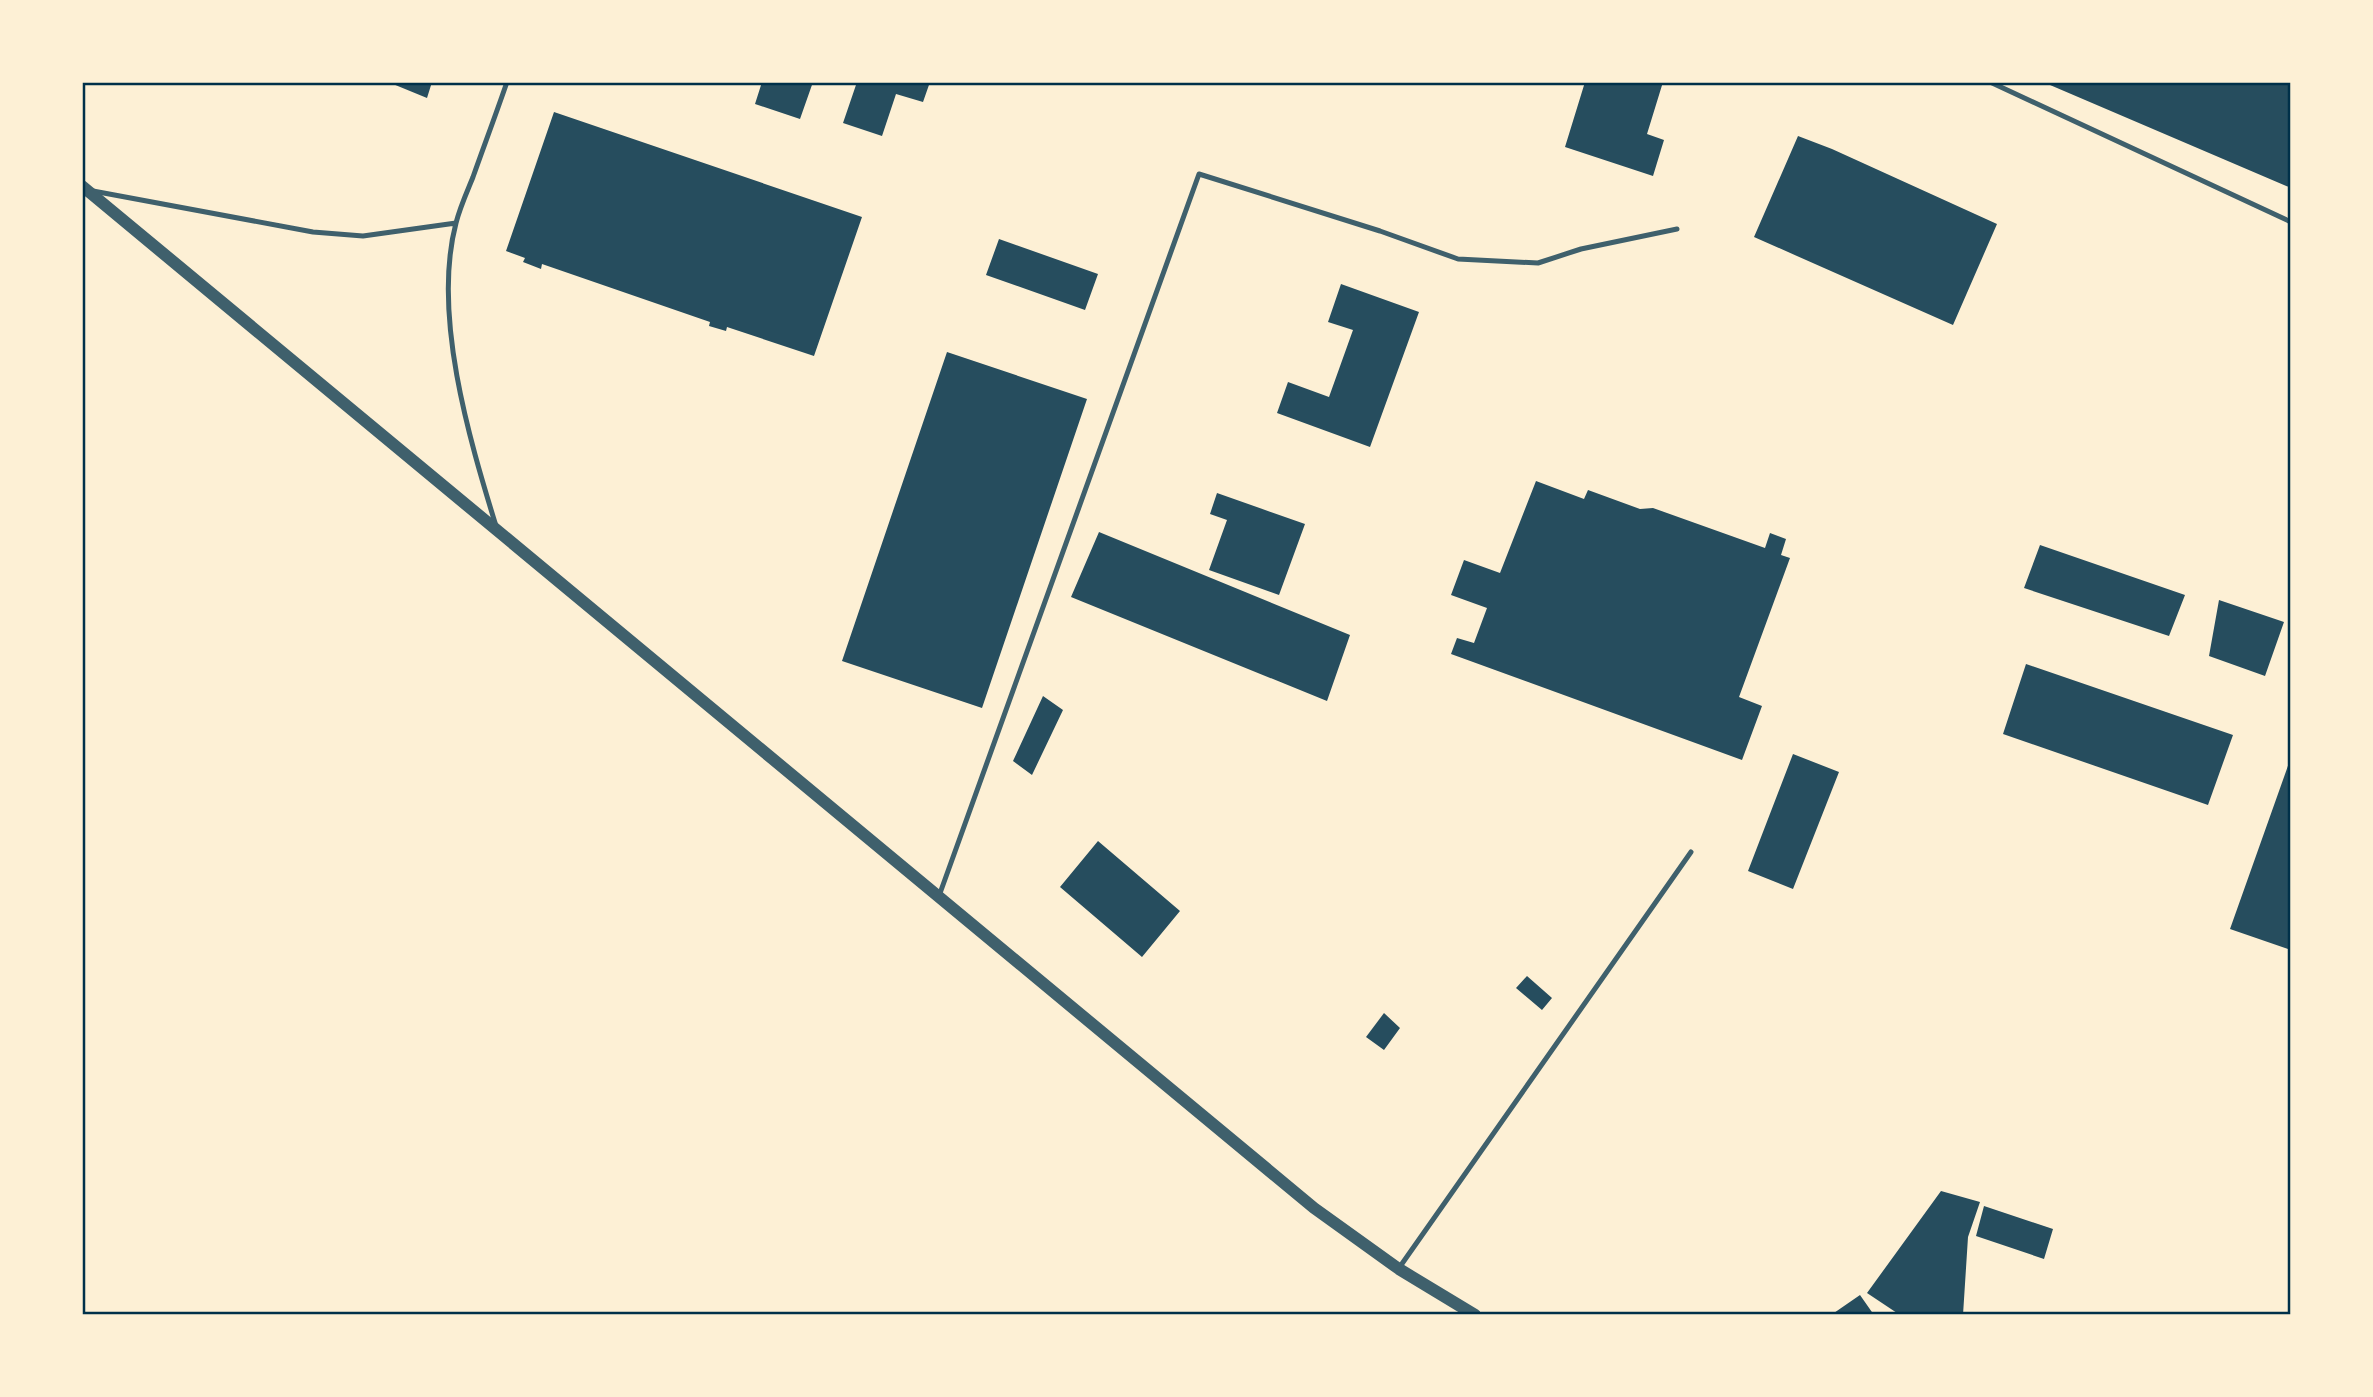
<svg xmlns="http://www.w3.org/2000/svg" width="2373" height="1397" font-family="'Playfair Display',serif">
	<rect width="100%" height="100%" fill="#fdf0d5"/>
	<path fill="#264d5e" d="M388 82H432L427 98Z
		M762 82H813L800 119 755 104Z
		M857 82H930L923 102 896 94 882 136 843 123Z
		M1585 82H1663L1647 134 1664 140 1653 176 1565 147Z
		M2043 82H2291V188Z
		M554 112 862 217 814 356 727 327 726 331 709 326 710 322 542 264 541 269 523 262 525 258 506 251Z
		M1798 136 1832 149 1997 224 1953 325 1754 237Z
		M999 239 1098 274 1085 310 986 275Z
		M1341 284 1419 312 1370 447 1277 413 1288 382 1329 397 1353 330 1328 322Z
		M947 352 1087 399 982 708 842 661Z
		M1536 481 1584 499 1588 490 1640 509 1653 508 1765 548 1770 533 1786 539 1781 555 1790 558 1739 697 1762 706 1742 760 1451 654 1457 638 1474 643 1487 608 1451 595 1464 560 1500 573Z
		M1217 493 1305 524 1279 595 1209 570 1227 520 1210 514Z
		M1099 532 1350 635 1327 701 1071 597Z
		M2040 545 2185 595 2169 636 2024 588Z
		M2219 600 2284 622 2265 676 2209 656Z
		M2026 664 2233 735 2208 805 2003 734Z
		M1043 696 1063 710 1032 775 1013 761Z
		M1793 754 1839 772 1793 889 1748 871Z
		M2290 760 2291 942 2288 949 2230 929Z
		M1098 841 1180 911 1142 957 1060 887Z
		M1527 976 1552 998 1542 1010 1516 988Z
		M1384 1013 1400 1028 1384 1050 1366 1037Z
		M1941 1191 1980 1202 1968 1237 1963 1315H1900L1867 1293Z
		M1984 1206 2053 1229 2044 1259 1976 1236Z
		M1860 1295 1874 1315H1831Z"/>
	<g fill="none" stroke-linecap="round" stroke-linejoin="round">
		<path stroke="#3f606c" stroke-width="5" d="M1990 82 2291 222
			M93 191 313 232 363 236 456 223
			M496 526C469 438 432 314 456 223 460 207 467 192 473 177 484 146 496 114 507 82
			M939 896 1199 174 1380 231 1458 259 1538 263 1581 249 1677 229
			M1399 1268 1691 852"/>
		<path stroke="#3f606c" stroke-width="12" d="M82 186 1314 1208 1399 1269 1475 1315"/>
	</g>
	<rect width="2373" height="1397" fill="none" stroke="#fdf0d5" stroke-width="168"/>
	<rect x="84" y="84" width="2205" height="1229" fill="none" stroke="#003049" stroke-width="2.5"/>
</svg>
